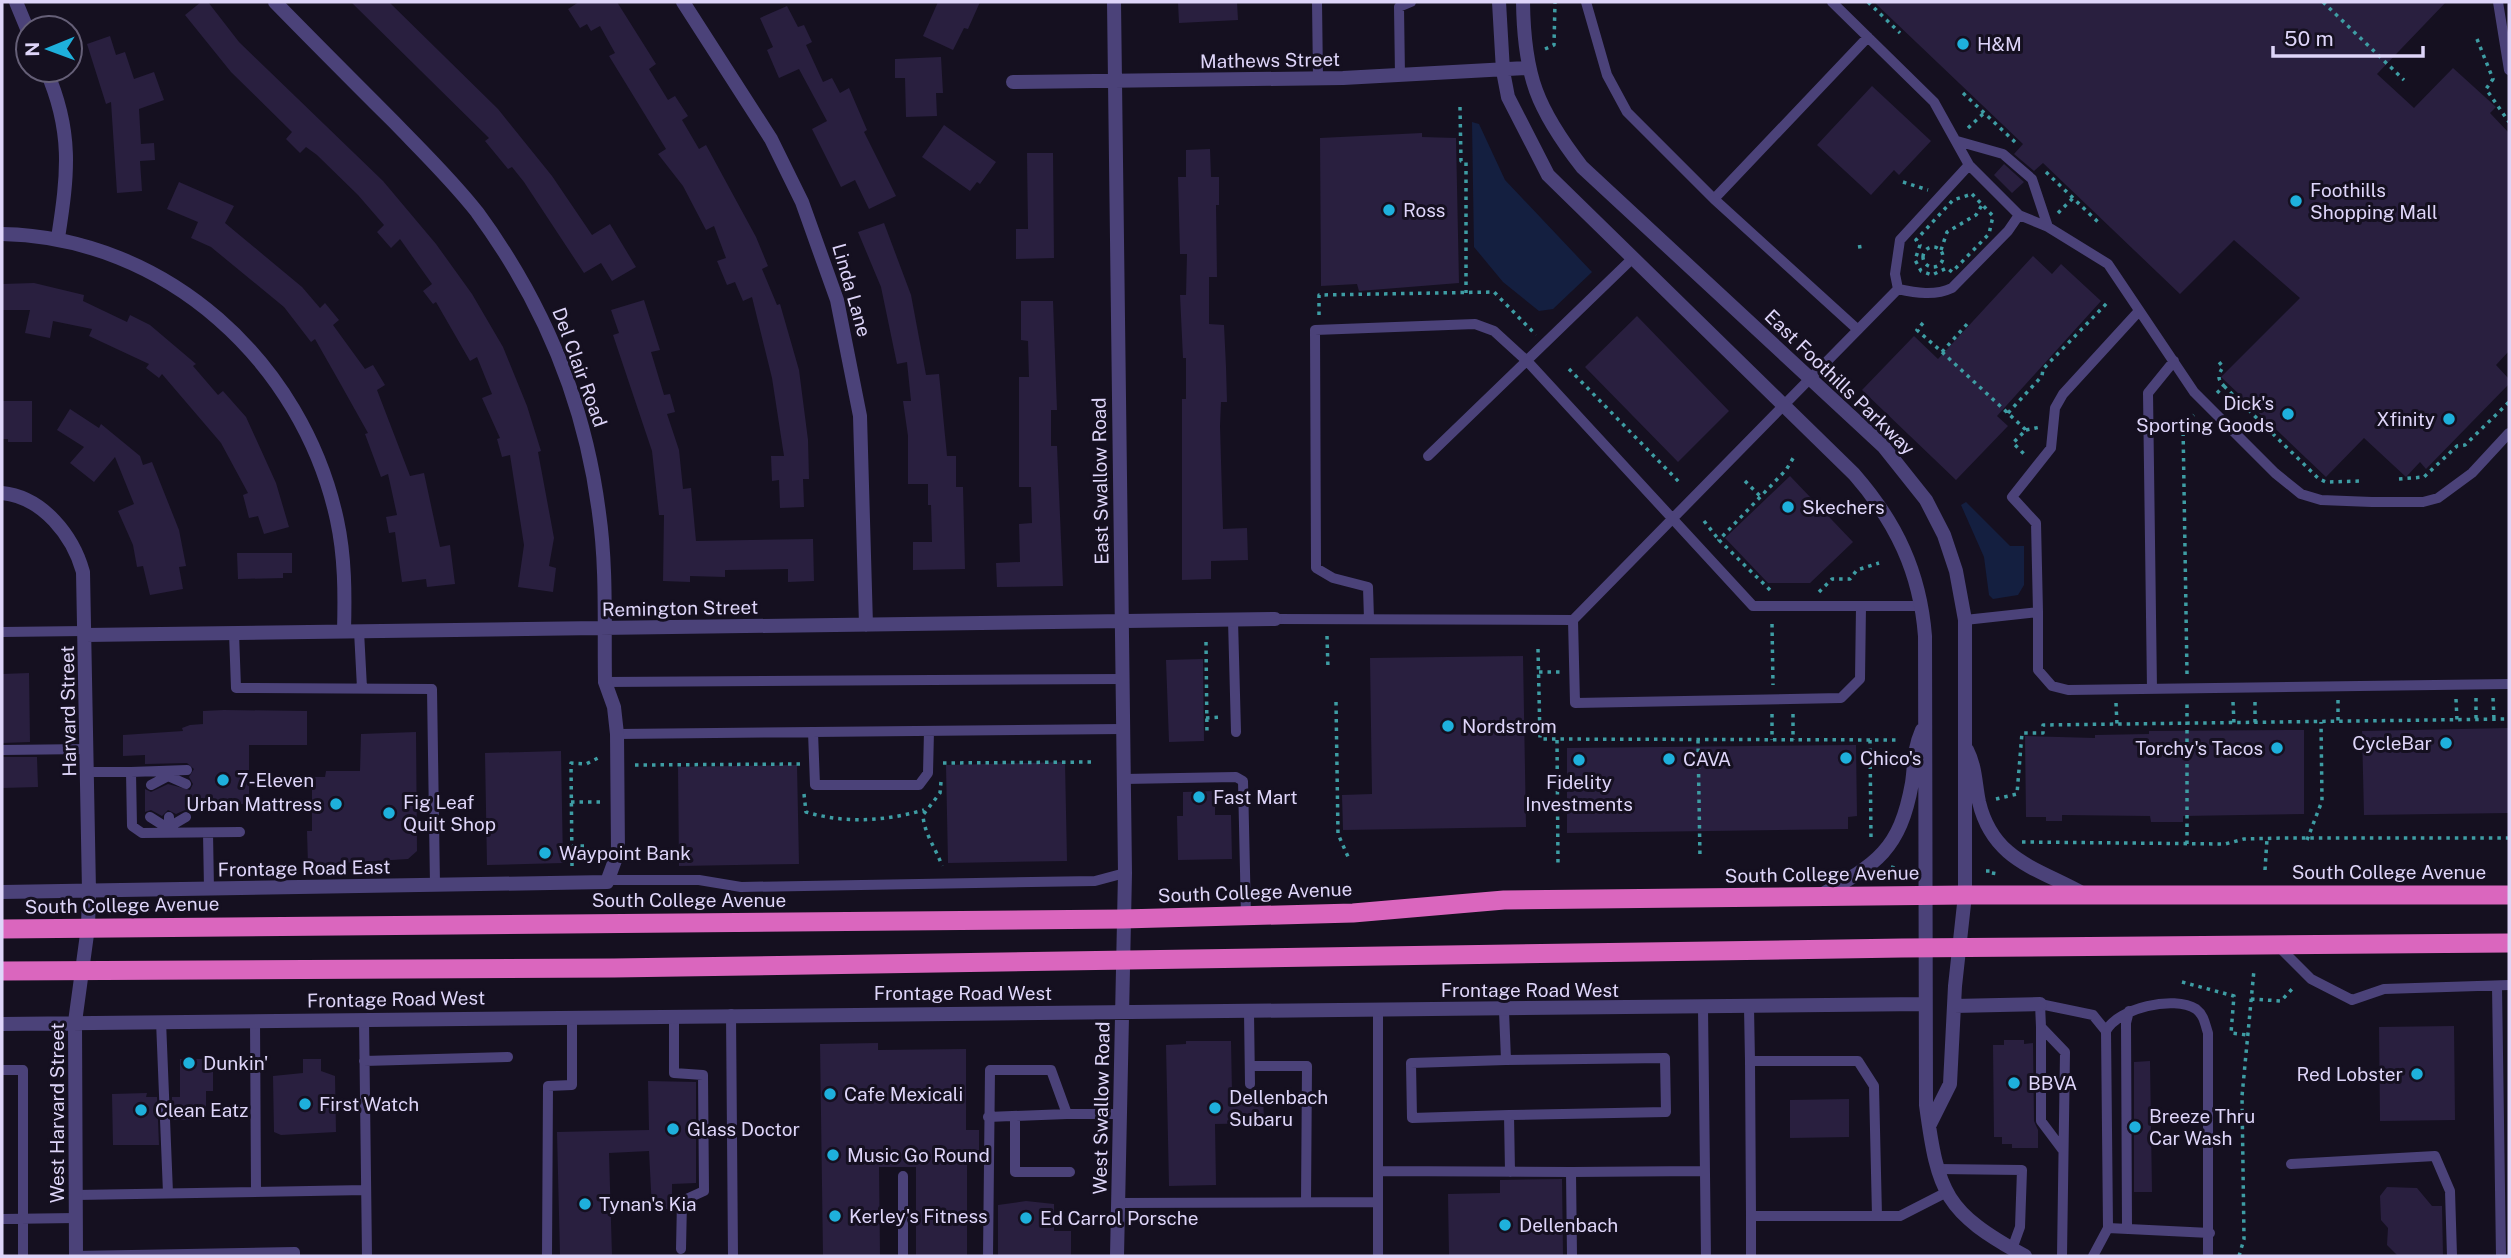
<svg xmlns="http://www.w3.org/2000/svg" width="2511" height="1258" font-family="'Public Sans',sans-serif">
	<rect width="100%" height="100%" fill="#151020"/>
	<path fill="#141f40" d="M1472 122 1479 124 1505 180 1592 272 1553 309 1539 311 1503 282 1474 247Z
		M1966 502 2010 546H2024V585L2018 595 1993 599 1989 595 1984 557 1961 505Z"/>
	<path fill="#291f3f" d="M201 2H208L239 42 383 181 436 244 472 294 503 347 527 406 541 451 538 452 554 538 549 566 556 568 553 592 518 587 524 545 510 455 502 457 497 439 500 438 482 398 492 394 477 357 470 361 436 302 433 304 423 291 432 284 400 239 391 248 377 232 384 225 358 195 317 155 306 147 300 153 286 139 292 132 231 72 185 15Z
		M351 2H389L498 109 552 176 592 235 610 224 636 267 612 281 601 263 584 273 524 182 512 167 508 169 485 141 489 138Z
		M579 2H617L656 64 649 69 668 100 675 96 688 116 682 120 699 149 706 145 756 237 768 266 762 269 777 305 780 304 799 370 808 440 809 479H803L804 507 780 508 779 480 772 481 771 456H784L772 378 752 297 743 301 735 282 727 285 717 261 726 258 714 226 706 230 683 186 658 154 666 149 609 56 615 53 600 26 591 31 587 24 580 28 568 9Z
		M938 2H980L968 29 964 28 953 50 923 36Z
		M1178 2H1237L1238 20 1179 23Z
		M1874 2H2446L2377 74 2414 108 2453 68 2496 107 2490 113 2509 133V351L2496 365 2509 379V384L2426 469 2420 462 2406 477 2364 438 2326 477 2221 377 2300 298 2234 240 2180 294 2043 163 2034 171 2014 154 2023 144Z
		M787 6 798 27 804 25 812 42 806 45 823 82 832 78 840 93 849 88 867 130 864 132 896 196 869 209 855 180 841 187 812 129 827 121 799 69 779 78 767 50 773 47 760 18Z
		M110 36 116 55 125 52 134 79 154 72 164 100 139 109 141 144 154 143 155 160 140 161 142 191 117 193 111 102 106 104 87 44Z
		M941 57 943 93H936L937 116 906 117 905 78H895V59Z
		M1872 86 1931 141 1899 175 1894 170 1871 195 1817 145Z
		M944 125 996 162 980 184 977 182 970 191 922 157Z
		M1422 133V137L1456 138 1459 283 1359 291 1357 284 1321 286 1320 138Z
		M1210 149 1211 177H1219V205H1216L1217 277H1209V324L1224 325 1226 367 1227 402H1221L1220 426 1223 529 1247 528 1248 560 1211 561V579L1182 580V399H1186V358H1183L1180 295H1186L1187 254H1180L1178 177H1186V150Z
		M1027 153H1053L1054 258 1016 259V229H1028Z
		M2004 164 2024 182 2012 193 1994 175Z
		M179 182 234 206 225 223 302 287 320 308 325 303 339 320 333 325 365 369 373 365 385 385 377 390 410 476 424 473 440 547 450 545 455 584 427 587 426 579 402 582 395 532 389 533 386 517 397 515 388 474 381 477 365 434 368 433 340 383 315 339 311 342 284 307 211 247 191 238 198 222 167 209Z
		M884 223 911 295 926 375 939 374 947 456H956V487H963L965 569 913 570V542H932L931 505H928V484H908V436L903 401H911L907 362 897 364 881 287 858 232Z
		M2033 256 2052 274 2061 264 2101 301 1997 416 2008 426 1956 480 1862 390 1914 336 1938 359Z
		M34 283 84 295 83 301 127 322 130 315 150 325 196 364 193 366 218 395 223 391 246 417 276 483 289 527 264 534 258 516 249 518 243 495 248 493 221 443 162 374 159 378 146 368 149 364 89 336 92 329 53 321 50 338 25 333 30 310H2V284Z
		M644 300 660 350 651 352 664 395 670 394 675 412 667 414 679 450 683 489 691 488 696 541 813 539 814 581 788 582V569L725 570V577L690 576V582L663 581 664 515H659L652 451 613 335 619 333 611 310Z
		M1021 301H1053L1057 410H1051V446H1057L1063 586 997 587 996 563 1020 562 1019 524 1032 523 1031 487H1019V377H1029L1028 341 1021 340Z
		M1637 316 1729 411 1678 462 1585 367Z
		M2 401H32V442H8V439H2Z
		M70 409 99 428 101 424 140 456 143 465 152 462 179 530 186 566 179 567 183 589 150 595 143 566 137 567 133 545 118 511 134 504 115 457 94 482 70 463 84 447 57 430Z
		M1790 476 1853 542 1810 583H1768L1725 538Z
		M237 553H292V573H283V578L238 579Z
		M1523 656 1526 827 1343 830 1342 795 1372 794 1370 658Z
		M1203 659 1204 741 1169 742 1166 660Z
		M29 673 30 742 2 743V674Z
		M224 710 307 711V745H249V804L191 805V812L185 810 176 814 168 810 162 816 151 810 145 812V789L151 792 168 784 190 790 193 784 189 777 194 769 187 763 145 764V755L123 756V735L183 731 182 728 190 725 203 724V711Z
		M2509 728V813L2364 815 2362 731Z
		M2304 730V814L2183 816V822H2151L2150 816 2062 815V821H2046V817H2026L2025 736 2095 738V735L2149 734V731Z
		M416 732 417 851 408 859 308 865 307 831H312V777H325L326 771H360L361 734Z
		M1856 745 1857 816 1848 817V829L1567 833V748Z
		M561 751 563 863 487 865 485 753Z
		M2 757H37L38 787 2 788Z
		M1065 762 1067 861 948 863 946 765Z
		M797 765 799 864 679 866 678 767Z
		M1215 791V815H1231L1232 859 1178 860 1177 816H1183V792Z
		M2454 1026 2455 1120 2380 1121 2379 1027Z
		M2004 1040H2024V1044L2033 1043 2034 1121 2038 1130V1148H2012V1144H2002V1137H1994L1993 1045H2004Z
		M1186 1041H1231L1232 1093H1263L1264 1123 1215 1124 1216 1185 1169 1186 1166 1045 1186 1044Z
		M878 1043V1050L966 1049V1130H979V1150L967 1151V1256H916V1167H879L880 1256H823L820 1044Z
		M180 1059H213V1091H206V1120H172V1097H180Z
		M303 1059H321V1071L335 1076 336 1132 281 1135 274 1132 273 1076 303 1073Z
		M2150 1061 2152 1192H2134V1062Z
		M648 1081 696 1082V1183L672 1184V1209H652L649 1151 609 1153 612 1256H560L557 1132 649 1130Z
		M147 1093 146 1097H157L159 1145H113L112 1094Z
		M1849 1099V1137L1790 1138V1100Z
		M1562 1179 1563 1256H1449L1448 1194 1500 1193V1180Z
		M2387 1187 2417 1188 2432 1206H2442L2443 1256H2398L2387 1245 2388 1228 2381 1220 2380 1196Z
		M1026 1201 1054 1204V1231H1071V1256H998V1205Z"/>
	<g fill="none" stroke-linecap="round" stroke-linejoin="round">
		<path stroke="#3e9da4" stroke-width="3.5" stroke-dasharray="3.5 5" stroke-linecap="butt" d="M1868 2 1900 33
			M2323 2 2404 80
			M2477 39 2493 79 2486 89 2509 122
			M1545 49 1554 45 1555 2
			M1963 93 2015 142
			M1460 107 1461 161 1466 162V293
			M1968 128 1984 113
			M2046 172 2098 222
			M1903 182 1928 190
			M1972 194 1993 216 1989 234 1952 272 1947 268 1932 275 1921 271 1915 260 1920 245 1916 240 1953 200Z
			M2058 213 2073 198
			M1923 257a10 10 0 1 1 20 0a10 10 0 1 1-20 0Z
			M1858 247 1864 246
			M1941 250 1947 232 1976 215 1982 205
			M1319 315V295L1494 292 1536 335
			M1923 323 1917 330 1942 352 1968 323
			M1942 352 2026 430 2013 443 2027 457
			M1569 369 1681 484
			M2224 386 2319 479 2326 482 2363 481
			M2217 393 2224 386C2217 379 2218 375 2223 367L2219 362
			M2008 413 2042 376 2043 369 2107 303
			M2026 430 2041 427
			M2399 479 2424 477 2457 446 2465 445 2509 402
			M1745 481 1760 496
			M1704 521 1719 540
			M1770 590 1719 540 1786 470 1795 455
			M1819 592 1832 579H1850L1857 570 1879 563
			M1772 624 1773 685
			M1327 636 1328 669
			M1206 642 1207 735
			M1538 649 1540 739 1898 740
			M1539 672H1561
			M2187 674 2183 425 2194 415
			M2476 698V720
			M2493 698 2494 720
			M2456 699 2457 720
			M2338 700V722
			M1336 702 1338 834 1349 859
			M2233 702 2234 724
			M2255 702V723
			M2116 703 2117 725
			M1772 714V740
			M1793 714V740
			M1206 718 1222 717
			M1557 740 1558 864
			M1698 740 1700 858
			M1870 740 1871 839
			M943 763 1095 762
			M635 765 801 764
			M941 782 940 793 923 815C924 834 936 848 942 866
			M804 794 806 812C846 824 885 821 924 810
			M1996 799 2017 794 2022 733H2043V725L2509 719
			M571 802H601
			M2307 840 2322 801 2321 722
			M2022 842 2225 844 2244 839 2284 838H2509
			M2187 844V703
			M572 846H587
			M572 866 571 763 586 764 602 756
			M1891 867 1905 871
			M2265 870 2267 839
			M1986 871H1994L1993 877
			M2182 982 2234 996 2231 1033 2247 1035
			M2251 999 2281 1001 2292 989
			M2239 1256 2244 1239 2242 1096 2254 970"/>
		<path stroke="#4b4279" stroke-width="10" d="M1317 2 1318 78
			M1586 2 1607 75 1627 112 1714 199 1857 329
			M1832 2 1934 102 1969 165 2019 215 2048 227 2108 264 2194 392 2275 473 2301 494 2321 500 2372 502H2423L2438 498 2472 473 2509 433
			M2498 2 2509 70
			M1400 76 1399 7 1411 2
			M1957 141 2003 154 2032 179 2048 227
			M1714 199 1868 37
			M1898 289C1916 293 1935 296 1952 288L2008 231 2019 215
			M1898 289 1895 274 1900 240 1969 165
			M1428 456 1634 257
			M2038 612 2036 523 2012 497 2051 448 2055 408 2063 394 2139 311
			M1275 619 1573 620 1898 289
			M1369 619 1368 587 1333 578 1316 568 1315 330 1475 324 1494 331 1528 362 1753 606H1922
			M1233 620 1236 732
			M1573 620 1575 703 1841 698 1860 679 1861 606
			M1965 620 2038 612V670L2052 686 2068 690 2509 684
			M359 631 362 688
			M2 632 85 631
			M234 633 236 688 432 689 435 885
			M605 682 1122 679
			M2152 689 2148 393 2174 361
			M813 732 815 785H919L928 773 929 731
			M617 734 1122 729
			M2 750 88 749
			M88 772H131L132 826 142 833 240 832
			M131 772 187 770
			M168 776 186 784
			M1124 779 1236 777 1243 781 1246 916
			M151 785 168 776
			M150 817 169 829
			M169 817V827L186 817
			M208 833 209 889
			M607 880H699L741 887 1095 881 1125 873
			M2279 947 2311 979 2352 1000 2384 989 2509 985
			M2497 986 2501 1256
			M1749 1007 1750 1061
			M1703 1008 1706 1256
			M1504 1011 1506 1060 1411 1063 1412 1118 1509 1115 1510 1172
			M1249 1012 1250 1084
			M731 1014 733 1256
			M674 1015V1073L703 1075 704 1191 682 1201 681 1249
			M364 1019 367 1256
			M255 1020 256 1192
			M161 1021 168 1193
			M2041 1027V1121L2062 1149
			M1506 1060 1665 1058 1666 1112 1509 1115
			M364 1061 508 1057
			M1250 1066H1307L1306 1202
			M2 1070H23V1256
			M1067 1114H1120
			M1015 1116V1172H1070
			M2291 1164 2435 1156 2450 1191 2452 1256
			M1937 1169 2022 1170 2020 1227 2012 1249
			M1378 1171 1571 1172 1572 1256
			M1571 1172 1704 1171
			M903 1176V1256
			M76 1195 366 1190
			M1118 1203 1378 1202
			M1751 1216 1750 1061H1858L1874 1086 1877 1216
			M2 1219 76 1218
			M2108 1228 2210 1233
			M2127 1228 2126 1023 2129 1011
			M76 1256 295 1252V1256
			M547 1256 548 1086 572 1085V1016
			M988 1256 990 1070H1051L1067 1114 988 1117
			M1378 1256V1010
			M1751 1256V1216H1900L1945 1193
			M2062 1256 2065 1052 2041 1027 2040 1004 2093 1015 2106 1031
			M2093 1256 2108 1228 2106 1031C2118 1008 2174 995 2196 1009 2204 1015 2205 1024 2208 1033V1256"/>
		<path stroke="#4b4279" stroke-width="14" d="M16 2 28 31
			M683 2 771 139 802 202 837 300 860 416 866 625
			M1114 2 1125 873 1117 1256
			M1499 2 1503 71 1508 97 1548 175 1854 474C1896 522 1920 572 1925 636L1926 1105C1938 1194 1945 1212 2025 1256
			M1523 2C1524 76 1537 109 1582 167L1883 446 1926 500 1944 535 1956 571 1965 620V895L1955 986 1950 1084 1929 1126
			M46 70C73 131 68 174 58 238
			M1013 82 1343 78 1527 68
			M2 234C166 237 303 362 337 520 345 557 345 594 344 631
			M2 493C43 497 73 536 83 572L89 891 88 927 75 1022 76 1256
			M85 635 1275 619
			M1967 750C1976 768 1975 783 1979 802 1993 861 2038 868 2084 894
			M2 892 607 882 618 852 617 734 614 707 605 682C604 626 607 568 599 513 585 402 543 302 477 212 452 180 422 151 394 122 354 82 314 42 275 2
			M1821 895C1877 864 1900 850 1912 783 1915 762 1913 751 1922 730
			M1954 1006 2040 1004
			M2 1024C643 1012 1284 1015 1925 1004"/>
		<path stroke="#da66be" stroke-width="19" d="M2 929 1123 919 1353 913 1504 900 1965 895H2509
			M2 971 614 968 1902 948 2509 943"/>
	</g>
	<g fill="#1eb0dc" stroke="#151020" stroke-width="2.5">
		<circle cx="1963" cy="44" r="7"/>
		<circle cx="2296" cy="201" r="7"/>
		<circle cx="1389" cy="210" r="7"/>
		<circle cx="2288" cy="414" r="7"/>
		<circle cx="2449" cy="419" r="7"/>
		<circle cx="1788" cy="507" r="7"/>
		<circle cx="1448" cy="726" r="7"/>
		<circle cx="2446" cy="743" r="7"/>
		<circle cx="2277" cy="748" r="7"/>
		<circle cx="1846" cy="758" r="7"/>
		<circle cx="1669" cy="759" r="7"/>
		<circle cx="1579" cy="760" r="7"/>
		<circle cx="223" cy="780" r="7"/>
		<circle cx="1199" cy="797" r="7"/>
		<circle cx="336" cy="804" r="7"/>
		<circle cx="389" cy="813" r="7"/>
		<circle cx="545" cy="853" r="7"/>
		<circle cx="189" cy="1063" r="7"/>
		<circle cx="2417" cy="1074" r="7"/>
		<circle cx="2014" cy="1083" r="7"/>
		<circle cx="830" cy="1094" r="7"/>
		<circle cx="305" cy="1104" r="7"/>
		<circle cx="1215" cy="1108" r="7"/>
		<circle cx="141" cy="1110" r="7"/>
		<circle cx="2135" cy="1127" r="7"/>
		<circle cx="673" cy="1129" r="7"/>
		<circle cx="833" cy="1155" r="7"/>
		<circle cx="585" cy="1204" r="7"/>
		<circle cx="835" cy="1216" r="7"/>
		<circle cx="1026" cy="1218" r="7"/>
		<circle cx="1505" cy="1225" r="7"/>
	</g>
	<g text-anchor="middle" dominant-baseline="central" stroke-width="6" stroke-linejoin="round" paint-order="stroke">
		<g font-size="19" fill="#ded5f9" stroke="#151020" text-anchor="start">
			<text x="1977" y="44">H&amp;M</text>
			<text x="2310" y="190">Foothills<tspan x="2310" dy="22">Shopping Mall</tspan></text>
			<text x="1403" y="210">Ross</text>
			<text x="2274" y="403" text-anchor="end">Dick's<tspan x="2274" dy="22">Sporting Goods</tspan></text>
			<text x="2435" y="419" text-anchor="end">Xfinity</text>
			<text x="1802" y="507">Skechers</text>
			<text x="1462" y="726">Nordstrom</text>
			<text x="2432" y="743" text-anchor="end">CycleBar</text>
			<text x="2263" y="748" text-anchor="end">Torchy's Tacos</text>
			<text x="1860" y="758">Chico's</text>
			<text x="1683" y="759">CAVA</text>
			<text x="237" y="780">7-Eleven</text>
			<text x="1579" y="782" text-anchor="middle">Fidelity<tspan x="1579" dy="22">Investments</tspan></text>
			<text x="1213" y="797">Fast Mart</text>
			<text x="403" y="802">Fig Leaf<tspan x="403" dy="22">Quilt Shop</tspan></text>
			<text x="322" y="804" text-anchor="end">Urban Mattress</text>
			<text x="559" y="853">Waypoint Bank</text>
			<text x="203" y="1063">Dunkin'</text>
			<text x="2403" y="1074" text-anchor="end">Red Lobster</text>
			<text x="2028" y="1083">BBVA</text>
			<text x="844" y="1094">Cafe Mexicali</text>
			<text x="1229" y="1097">Dellenbach<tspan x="1229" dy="22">Subaru</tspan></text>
			<text x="319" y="1104">First Watch</text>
			<text x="155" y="1110">Clean Eatz</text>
			<text x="2149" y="1116">Breeze Thru<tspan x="2149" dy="22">Car Wash</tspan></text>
			<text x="687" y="1129">Glass Doctor</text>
			<text x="847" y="1155">Music Go Round</text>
			<text x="599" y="1204">Tynan's Kia</text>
			<text x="849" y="1216">Kerley's Fitness</text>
			<text x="1040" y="1218">Ed Carrol Porsche</text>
			<text x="1519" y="1225">Dellenbach</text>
		</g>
		<g font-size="19" fill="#ded5f9" stroke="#151020">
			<text transform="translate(1270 60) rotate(-1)">Mathews Street</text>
			<text transform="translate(852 290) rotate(74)">Linda Lane</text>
			<text transform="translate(580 367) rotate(70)">Del Clair Road</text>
			<text transform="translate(1840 382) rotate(44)">East Foothills Parkway</text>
			<text transform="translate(1100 481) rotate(-91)">East Swallow Road</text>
			<text transform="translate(680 608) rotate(-1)">Remington Street</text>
			<text transform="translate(68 711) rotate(-91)">Harvard Street</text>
			<text transform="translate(304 868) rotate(-1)">Frontage Road East</text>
			<text x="2389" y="872">South College Avenue</text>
			<text transform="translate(1822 874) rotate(-1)">South College Avenue</text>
			<text transform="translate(1255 892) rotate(-2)">South College Avenue</text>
			<text x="689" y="900">South College Avenue</text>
			<text transform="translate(122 905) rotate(-1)">South College Avenue</text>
			<text x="1530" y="990">Frontage Road West</text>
			<text x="963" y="993">Frontage Road West</text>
			<text transform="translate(396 999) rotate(-1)">Frontage Road West</text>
			<text transform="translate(1101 1108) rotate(-89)">West Swallow Road</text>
			<text transform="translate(57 1113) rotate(-90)">West Harvard Street</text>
		</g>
	</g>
	<rect width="2511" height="1258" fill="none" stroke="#ded5f9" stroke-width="7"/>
	<g transform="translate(49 49) rotate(269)"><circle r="33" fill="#151020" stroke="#655f77" stroke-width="2"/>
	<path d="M0-5L12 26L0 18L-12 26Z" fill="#1eb0dc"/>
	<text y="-10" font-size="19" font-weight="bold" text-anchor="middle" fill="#ded5f9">N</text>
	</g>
	<path d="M2273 46v10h150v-10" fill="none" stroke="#ded5f9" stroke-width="3.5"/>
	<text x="2284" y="46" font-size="21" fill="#ded5f9" stroke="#151020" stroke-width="5" paint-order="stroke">50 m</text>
</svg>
